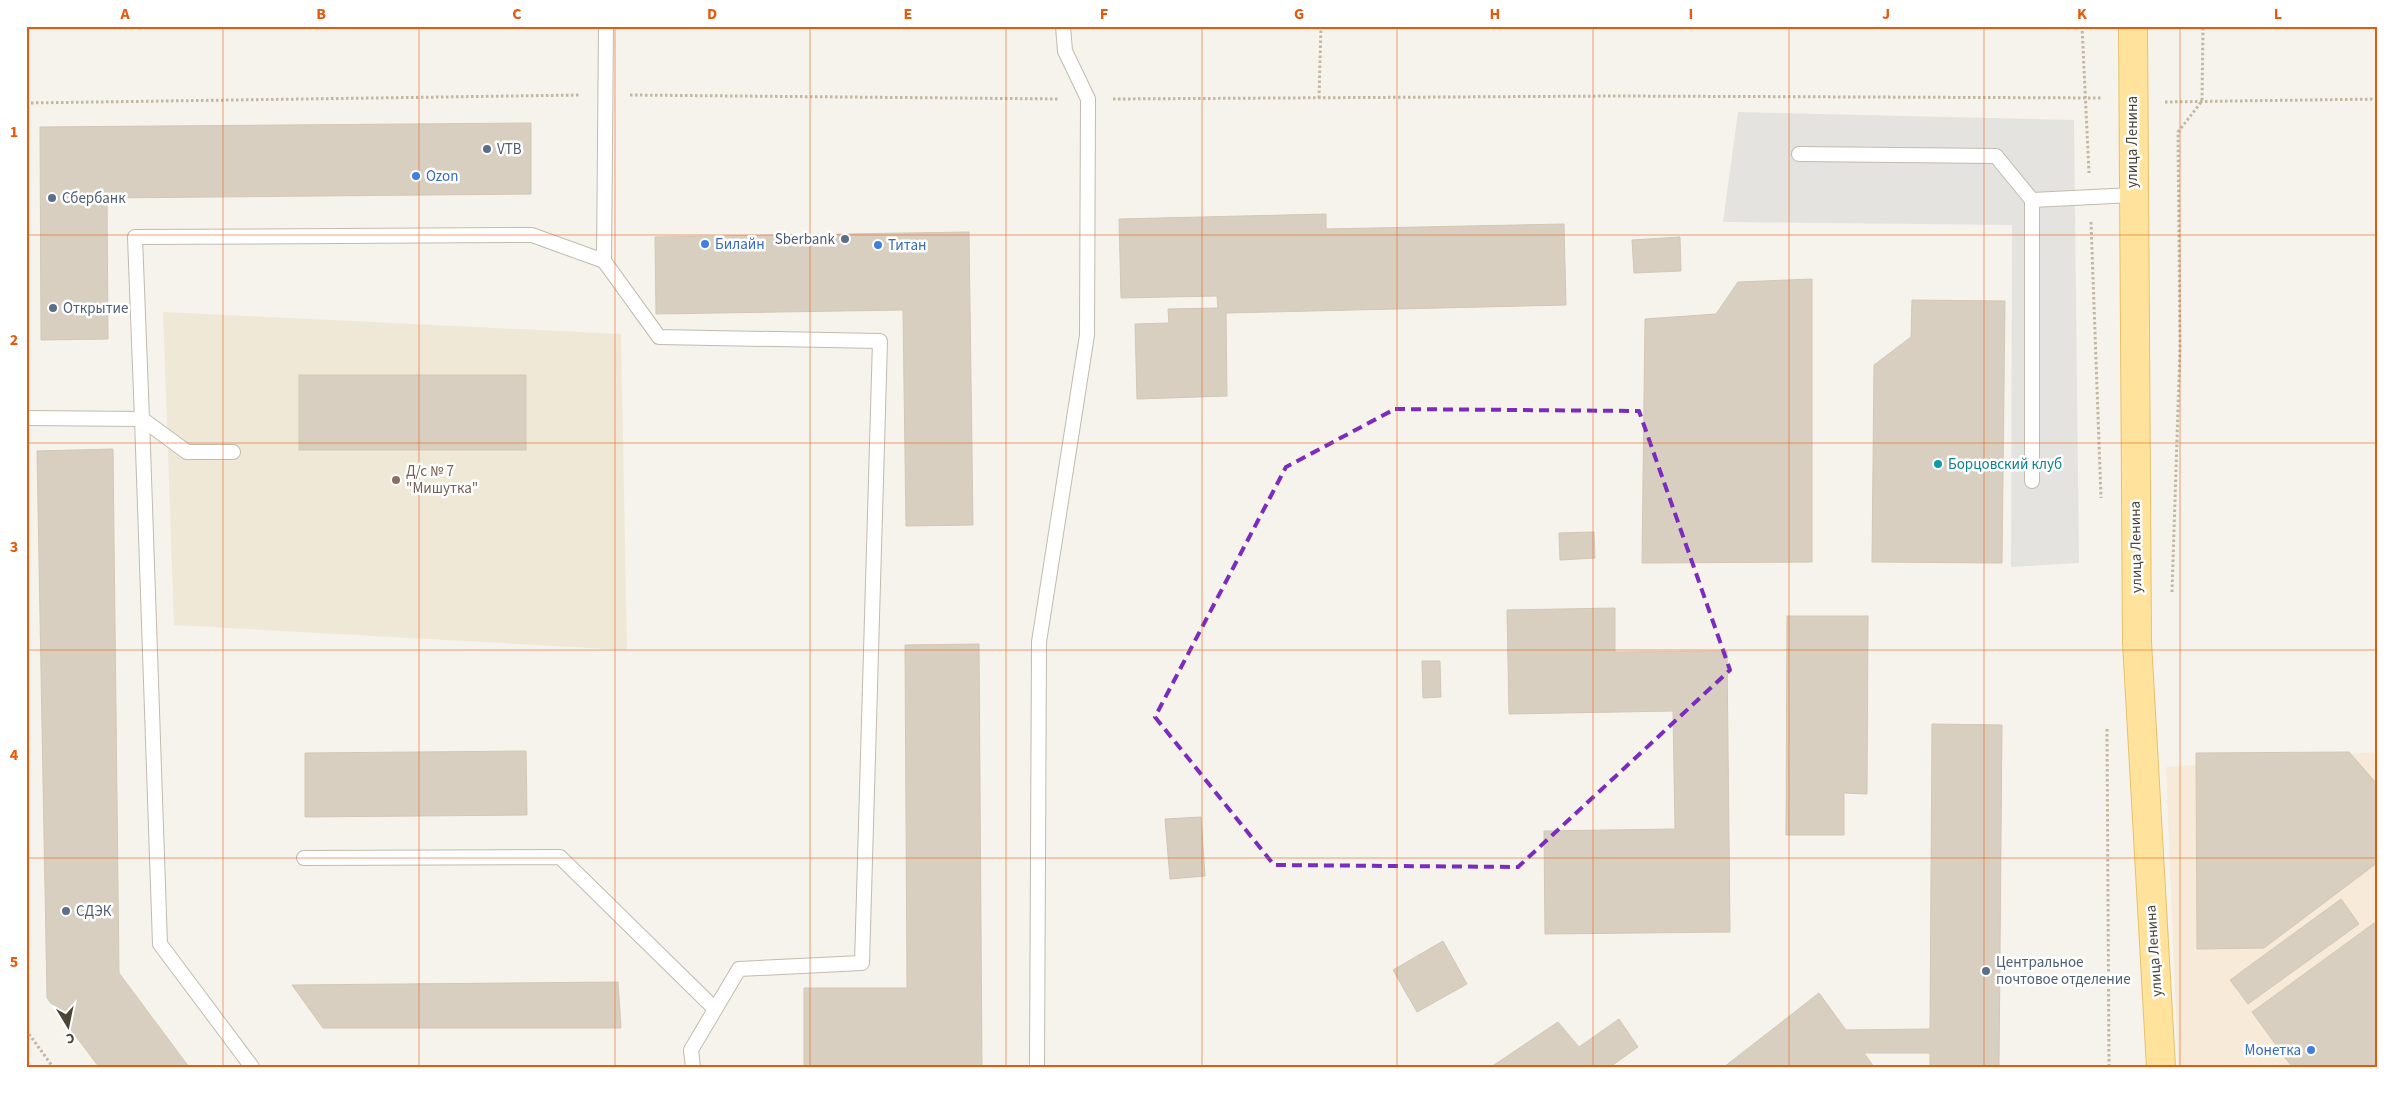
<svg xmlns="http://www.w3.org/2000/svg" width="2403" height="1093" viewBox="0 0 2403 1093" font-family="'Source Sans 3',sans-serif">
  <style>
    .commercial { fill: #f7ead8 }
    .education { fill: #efe8d6 }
    .parking { fill: #e5e3e0 }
    .building { fill: #d8cfc1; stroke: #d3c7b4 }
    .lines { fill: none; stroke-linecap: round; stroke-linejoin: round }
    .lane-casing { stroke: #c2bbae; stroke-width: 16 }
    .primary-casing { stroke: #e6c16a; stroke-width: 30 }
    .path { stroke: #c4b79f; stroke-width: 3; stroke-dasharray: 2.5 2.5; stroke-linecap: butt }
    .lane { stroke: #fff; stroke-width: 14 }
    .primary { stroke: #ffe39c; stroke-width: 28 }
    .marked { fill: none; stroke: #7b2cbf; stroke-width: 4; stroke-dasharray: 10 6; stroke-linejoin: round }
    .grid { fill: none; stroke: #e8590c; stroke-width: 1; stroke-opacity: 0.55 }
    .service-dot { fill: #5c6f8a; stroke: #fff; stroke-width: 2 }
    .shop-dot { fill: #3f7fe0; stroke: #fff; stroke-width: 2 }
    .culture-dot { fill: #0f9aa8; stroke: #fff; stroke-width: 2 }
    .education-dot { fill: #8d6e63; stroke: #fff; stroke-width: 2 }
    .labels { text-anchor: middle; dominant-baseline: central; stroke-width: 5; stroke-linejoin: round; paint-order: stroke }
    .street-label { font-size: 15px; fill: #4b4439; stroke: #fff }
    .service-label { font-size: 15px; fill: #4e5e75; stroke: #fff; text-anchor: start }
    .shop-label { font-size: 15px; fill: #366cbe; stroke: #fff; text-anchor: start }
    .culture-label { font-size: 15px; fill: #0d838f; stroke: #fff; text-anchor: start }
    .education-label { font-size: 15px; fill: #785e54; stroke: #fff; text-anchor: start }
    .neatline { fill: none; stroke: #e8590c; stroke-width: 2 }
    .grid-label { font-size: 16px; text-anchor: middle; font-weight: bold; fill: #e8590c }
  </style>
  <rect width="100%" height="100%" fill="#f6f3ec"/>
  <polygon class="commercial" points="2377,752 2377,1067 2178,1067 2166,767"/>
  <polygon class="education" points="163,312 621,334 627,650 174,625"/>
  <polygon class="parking" points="1738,112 2074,120 2079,563 2011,567 2012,225 1723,222"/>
  <g class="building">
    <polygon points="531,123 531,194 107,198 108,339 41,340 40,127"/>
    <polygon points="1326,214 1326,229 1564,224 1566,305 1226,313 1227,396 1137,399 1135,324 1169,323 1168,309 1218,308 1217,296 1121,298 1119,219"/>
    <polygon points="969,232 973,525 906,526 903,310 656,314 655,237"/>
    <polygon points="1680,237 1681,271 1634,273 1632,240"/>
    <polygon points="1812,279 1812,562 1642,563 1645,319 1716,314 1738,282"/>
    <polygon points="1912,300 2005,301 2002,563 1872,562 1874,365 1911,337"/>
    <rect x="299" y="375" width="227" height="75"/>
    <polygon points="113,449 119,973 189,1067 99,1067 47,998 37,451"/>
    <polygon points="1594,532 1595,558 1560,560 1559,533"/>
    <polygon points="1615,608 1615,652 1727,651 1730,932 1545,934 1544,831 1675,829 1673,711 1509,714 1507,610"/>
    <polygon points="1787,616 1868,616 1867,794 1844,793 1844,835 1786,835"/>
    <polygon points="979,644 982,1067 804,1067 804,988 907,988 905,645"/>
    <polygon points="1422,661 1440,661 1441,697 1423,698"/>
    <polygon points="1932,724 2002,725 1999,1067 1930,1067 1930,1053 1864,1053 1874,1067 1724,1067 1819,993 1846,1030 1930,1029"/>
    <polygon points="526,751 527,815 305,817 305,753"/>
    <polygon points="2349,752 2377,784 2377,863 2264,948 2197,949 2196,753"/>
    <polygon points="1201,817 1205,876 1170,879 1165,819"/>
    <polygon points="2341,899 2359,924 2248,1004 2230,980"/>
    <polygon points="2377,921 2377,1063 2372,1067 2292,1067 2252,1012"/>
    <polygon points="1443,941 1467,984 1417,1012 1393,970"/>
    <polygon points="618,982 621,1028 323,1028 292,985"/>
    <polygon points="1619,1019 1638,1047 1610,1067 1491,1067 1558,1022 1579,1047"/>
  </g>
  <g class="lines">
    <defs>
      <g id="lane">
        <polyline points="1799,154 1996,156 2032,200"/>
        <polyline points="604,261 659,337 880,341 862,963 739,969 691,1050 693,1067"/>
        <polyline points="26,418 142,419 160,944 252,1067"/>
        <polyline points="233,452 187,452 142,419 135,237 532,235 604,261 606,26"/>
        <polyline points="2032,481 2032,200 2133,195"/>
        <polyline points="304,858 560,857 715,1009"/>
        <polyline points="1037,1067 1039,642 1087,335 1088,99 1065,51 1063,26"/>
      </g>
      <polyline id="primary" points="2133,26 2137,642 2161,1067"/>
    </defs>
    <use href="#lane" class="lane-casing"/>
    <use href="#primary" class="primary-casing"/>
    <g class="path">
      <polyline points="2082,26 2089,173"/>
      <polyline points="630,95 1059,99"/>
      <polyline points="1319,98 1321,26"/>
      <polyline points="1113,99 1617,96 2101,98"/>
      <polyline points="2165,102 2377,99"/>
      <polyline points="26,103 581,95"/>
      <polyline points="2091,222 2101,498"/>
      <polyline points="2172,592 2180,347 2178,132 2202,101 2203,26"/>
      <polyline points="2107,729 2109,1067"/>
      <polyline points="26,1030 53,1067"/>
    </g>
    <use href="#lane" class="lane"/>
    <use href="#primary" class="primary"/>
  </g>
  <path class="marked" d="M1395,409L1639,411L1730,670L1518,867L1274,865L1155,717L1286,467Z"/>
  <path class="grid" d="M223,26V1067M419,26V1067M615,26V1067M810,26V1067M1006,26V1067M1202,26V1067M1397,26V1067M1593,26V1067M1789,26V1067M1984,26V1067M2180,26V1067M26,235H2377M26,443H2377M26,650H2377M26,858H2377"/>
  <g class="service-dot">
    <circle cx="487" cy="149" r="5"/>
    <circle cx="52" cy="198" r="5"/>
    <circle cx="845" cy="239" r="5"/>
    <circle cx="53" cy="308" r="5"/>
    <circle cx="66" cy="911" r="5"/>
    <circle cx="1986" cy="971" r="5"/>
  </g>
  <g class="shop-dot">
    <circle cx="416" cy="176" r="5"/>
    <circle cx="705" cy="244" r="5"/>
    <circle cx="878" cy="245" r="5"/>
    <circle cx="2311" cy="1050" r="5"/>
  </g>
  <circle class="culture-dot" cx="1938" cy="464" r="5"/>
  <circle class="education-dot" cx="396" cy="480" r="5"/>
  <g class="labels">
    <g class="street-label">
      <text transform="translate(2132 142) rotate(-90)">улица Ленина</text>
      <text transform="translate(2136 547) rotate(-91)">улица Ленина</text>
      <text transform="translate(2154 951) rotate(-94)">улица Ленина</text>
    </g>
    <g class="service-label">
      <text x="497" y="149">VTB</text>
      <text x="62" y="198">Сбербанк</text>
      <text x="835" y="239" text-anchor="end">Sberbank</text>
      <text x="63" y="308">Открытие</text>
      <text x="76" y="911">СДЭК</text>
      <text x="1996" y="962">Центральное<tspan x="1996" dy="17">почтовое отделение</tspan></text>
    </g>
    <g class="shop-label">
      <text x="426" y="176">Ozon</text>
      <text x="715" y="244">Билайн</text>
      <text x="888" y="245">Титан</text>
      <text x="2301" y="1050" text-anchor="end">Монетка</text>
    </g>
    <g class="culture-label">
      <text x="1948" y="464">Борцовский клуб</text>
    </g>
    <g class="education-label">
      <text x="406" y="471">Д/с № 7<tspan x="406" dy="17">"Мишутка"</tspan></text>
    </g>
  </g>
  <rect width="2403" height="1093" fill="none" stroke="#ffffff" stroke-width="55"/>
  <g transform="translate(68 1026) rotate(170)" stroke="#ffffff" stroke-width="4" paint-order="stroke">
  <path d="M0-4L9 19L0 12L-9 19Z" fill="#4b4439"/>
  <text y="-8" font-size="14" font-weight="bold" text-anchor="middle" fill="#4b4439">С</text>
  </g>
  <rect x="28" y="28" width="2348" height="1038" class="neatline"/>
  <g class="grid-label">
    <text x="125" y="19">A</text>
    <text x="321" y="19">B</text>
    <text x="517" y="19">C</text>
    <text x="712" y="19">D</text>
    <text x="908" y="19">E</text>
    <text x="1104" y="19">F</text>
    <text x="1299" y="19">G</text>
    <text x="1495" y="19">H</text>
    <text x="1691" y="19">I</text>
    <text x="1886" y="19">J</text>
    <text x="2082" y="19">K</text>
    <text x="2278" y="19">L</text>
    <text x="14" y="137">1</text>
    <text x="14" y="345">2</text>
    <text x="14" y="552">3</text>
    <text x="14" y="760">4</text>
    <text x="14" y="967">5</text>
  </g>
</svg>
